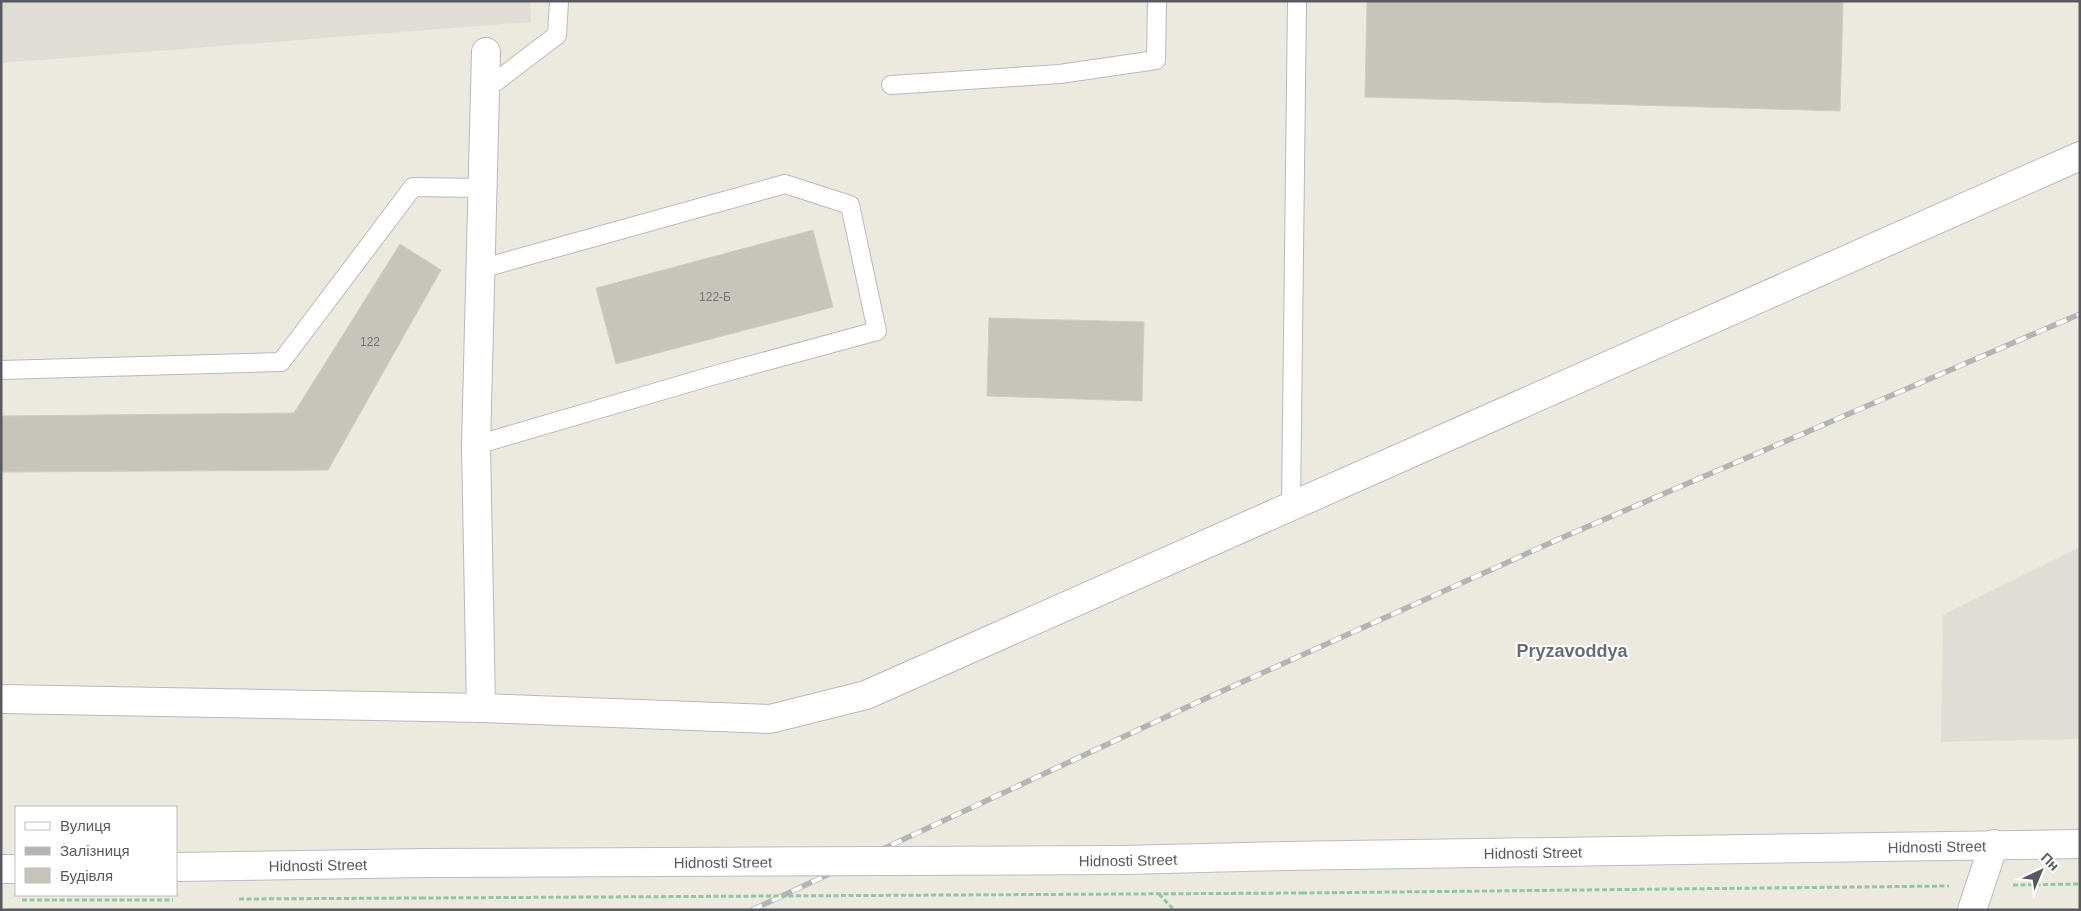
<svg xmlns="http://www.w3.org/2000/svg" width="2081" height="911" viewBox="0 0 2081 911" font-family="Arial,sans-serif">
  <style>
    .industrial { fill: #dfddd6 }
    .building { fill: #c7c4bb; stroke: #d1ccbc }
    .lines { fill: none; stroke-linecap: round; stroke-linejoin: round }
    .service-casing { stroke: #b7b9bf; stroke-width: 20 }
    .minor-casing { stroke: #b7b9bf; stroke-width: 30 }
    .secondary-casing { stroke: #b9bcc4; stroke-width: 30 }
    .path { stroke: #91c8a4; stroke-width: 3; stroke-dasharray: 5 2.5; stroke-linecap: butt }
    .service { stroke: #fff; stroke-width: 18 }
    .minor { stroke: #fff; stroke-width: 28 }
    .secondary { stroke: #fff; stroke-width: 28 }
    .rail-casing { stroke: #b3b4b4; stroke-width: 5.5 }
    .rail { stroke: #fff; stroke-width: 4; stroke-dasharray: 11; stroke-linecap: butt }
    .secondary-bridge-casing { stroke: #b9bcc4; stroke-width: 30; stroke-linecap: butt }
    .path-bridge { stroke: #91c8a4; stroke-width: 3; stroke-dasharray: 5 2.5; stroke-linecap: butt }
    .secondary-bridge { stroke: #fff; stroke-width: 28 }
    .labels { text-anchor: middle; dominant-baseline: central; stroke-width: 4; stroke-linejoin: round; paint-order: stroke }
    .number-label { font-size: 12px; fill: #737578 }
    .street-label { font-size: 15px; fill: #575b61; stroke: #fff }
    .quarter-label { font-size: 18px; font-weight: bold; fill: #686d73; stroke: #fff }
  </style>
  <rect width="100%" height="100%" fill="#eceade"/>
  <g class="industrial">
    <polygon points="1,1 530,1 531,22 1,63"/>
    <polygon points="2080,547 2080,739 1941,742 1943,615"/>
  </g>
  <g class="building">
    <polygon points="1367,1 1843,1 1840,111 1365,97"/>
    <polygon points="813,230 833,307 616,364 596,288"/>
    <polygon points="400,244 441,270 328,470 1,472 1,416 294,413"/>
    <polygon points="989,318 1144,322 1142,401 987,396"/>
  </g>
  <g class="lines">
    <defs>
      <g id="service">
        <polyline points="891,85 1060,74 1156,60 1157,1"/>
        <polyline points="485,90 557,35 559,1"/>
        <polyline points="1,370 281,362 413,187 482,188"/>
        <polyline points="476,445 715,375 877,331 850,205 785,184 480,269"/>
        <polyline points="1291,507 1297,1"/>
      </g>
      <g id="minor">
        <polyline points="1,699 481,708 770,719 866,695 2080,156"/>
        <polyline points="481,708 476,445 486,52"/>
        <polyline points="1972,910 1994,844"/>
      </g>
      <g id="secondary">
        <path id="s1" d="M1285,856L2080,844"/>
        <path id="s2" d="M176,867L427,863"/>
        <polyline points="1,869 16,869"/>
      </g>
    </defs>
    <use href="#service" class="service-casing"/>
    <use href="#minor" class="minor-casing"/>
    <use href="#secondary" class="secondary-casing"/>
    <g class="path">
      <polyline points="2013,885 2080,884"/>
      <polyline points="1302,893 1949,886"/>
      <polyline points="1159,894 1174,910"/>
      <polyline points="239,899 421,898"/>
      <polyline points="22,900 173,900"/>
    </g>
    <use href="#service" class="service"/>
    <use href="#minor" class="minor"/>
    <use href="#secondary" class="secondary"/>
    <defs>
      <polyline id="rail" points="752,910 1198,702 1559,539 2080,314"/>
    </defs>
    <use href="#rail" class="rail-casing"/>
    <use href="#rail" class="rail"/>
    <defs>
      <g id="secondary-bridge">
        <path id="s3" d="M427,863L1125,860L1285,856"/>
      </g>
    </defs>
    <use href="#secondary-bridge" class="secondary-bridge-casing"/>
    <polyline class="path-bridge" points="421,898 1302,893"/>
    <use href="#secondary-bridge" class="secondary-bridge"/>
  </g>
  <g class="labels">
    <g class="number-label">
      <text x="715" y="297">122-Б</text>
      <text x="370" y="342">122</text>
    </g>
    <g class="street-label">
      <text stroke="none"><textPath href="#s1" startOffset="652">Hidnosti Street</textPath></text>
      <text stroke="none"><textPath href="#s1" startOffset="248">Hidnosti Street</textPath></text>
      <text stroke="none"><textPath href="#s3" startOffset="701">Hidnosti Street</textPath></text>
      <text stroke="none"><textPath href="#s3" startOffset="296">Hidnosti Street</textPath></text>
      <text stroke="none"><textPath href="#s2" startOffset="142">Hidnosti Street</textPath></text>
    </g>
    <g class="quarter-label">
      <text x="1572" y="651">Pryzavoddya</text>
    </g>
  </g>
  <rect width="2081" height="911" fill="none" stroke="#575b61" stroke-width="5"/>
  <rect x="15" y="806" width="162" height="90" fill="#ffffff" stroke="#bcbdc0"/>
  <rect x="25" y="822" width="25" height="8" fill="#ffffff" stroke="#bcbdc0"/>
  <text x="60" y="831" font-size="15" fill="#575b61">Вулиця</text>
  <rect x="25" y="847" width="25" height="8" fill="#b3b4b4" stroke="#bcbdc0"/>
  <text x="60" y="856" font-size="15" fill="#575b61">Залізниця</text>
  <rect x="25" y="868" width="25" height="15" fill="#c7c4bb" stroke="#bcbdc0"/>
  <text x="60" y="881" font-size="15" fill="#575b61">Будівля</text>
  <g transform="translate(2041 871) rotate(44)" stroke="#ffffff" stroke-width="4" paint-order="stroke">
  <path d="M0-4L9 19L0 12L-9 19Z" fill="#575b61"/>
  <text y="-8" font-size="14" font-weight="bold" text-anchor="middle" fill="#575b61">Пн</text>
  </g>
</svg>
